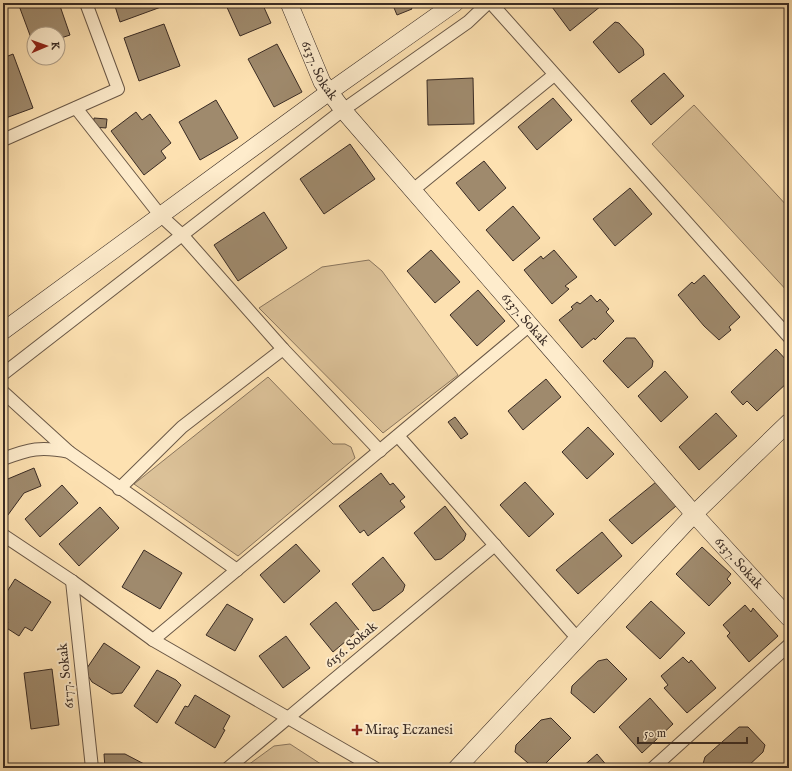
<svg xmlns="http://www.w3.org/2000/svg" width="792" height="771" viewBox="0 0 792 771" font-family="'IM FELL English',serif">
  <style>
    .green { fill: #dcc299; stroke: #8a765e }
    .building { fill: #9f8a6d; stroke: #392b24 }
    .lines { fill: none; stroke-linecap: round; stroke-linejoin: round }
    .street-casing { stroke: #6a5847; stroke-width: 14 }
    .secondary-casing { stroke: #392b24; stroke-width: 18 }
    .street { stroke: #feeccc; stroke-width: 12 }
    .secondary { stroke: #feeccc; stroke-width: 17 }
    .poi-dot { fill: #8f2418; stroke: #feeccc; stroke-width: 1.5 }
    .labels { text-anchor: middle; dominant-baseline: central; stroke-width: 4; stroke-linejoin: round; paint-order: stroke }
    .street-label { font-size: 14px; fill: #392b24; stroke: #feeccc }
    .poi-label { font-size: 14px; fill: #392b24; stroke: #feeccc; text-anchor: start }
  </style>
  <rect width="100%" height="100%" fill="#fde1b1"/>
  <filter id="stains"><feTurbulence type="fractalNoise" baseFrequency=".005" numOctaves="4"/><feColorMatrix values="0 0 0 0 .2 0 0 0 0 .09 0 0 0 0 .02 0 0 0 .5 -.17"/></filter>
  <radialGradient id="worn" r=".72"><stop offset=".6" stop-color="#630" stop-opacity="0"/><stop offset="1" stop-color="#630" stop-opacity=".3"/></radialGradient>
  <g class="green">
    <polygon points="694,105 789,208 789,293 652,144"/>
    <polygon points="369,260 382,271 458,375 383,433 259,308 322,267"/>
    <polygon points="268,377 333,444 345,444 351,447 355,458 238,556 134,484"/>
    <polygon points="290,744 327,768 244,768 274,746"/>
  </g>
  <g class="building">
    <polygon points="18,3 59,3 70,35 58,39 58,34 34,34 34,46"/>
    <polygon points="114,3 159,3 161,7 120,22"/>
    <polygon points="225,3 262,3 271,23 240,36"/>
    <polygon points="392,3 414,3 410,5 412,9 397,15"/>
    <polygon points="549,3 599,3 601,6 570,31"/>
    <polygon points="615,22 619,23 643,49 644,55 619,73 593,42"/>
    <polygon points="164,24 180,66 139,81 124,38"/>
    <polygon points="277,44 302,92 274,107 248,59"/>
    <polygon points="13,54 33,108 3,119 3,58"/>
    <polygon points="664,73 684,96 651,125 631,101"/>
    <polygon points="473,78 474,124 428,125 427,80"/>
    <polygon points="553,98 572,120 537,150 518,127"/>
    <polygon points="216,100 238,138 200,160 179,122"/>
    <polygon points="136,112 142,120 150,114 171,143 161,151 166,158 144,175 111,131"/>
    <polygon points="94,118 107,119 106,128 93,127"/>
    <polygon points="350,144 375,179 324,214 300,179"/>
    <polygon points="484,161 506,188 479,211 456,183"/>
    <polygon points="630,188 652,214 615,246 593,219"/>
    <polygon points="513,206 540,238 513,261 486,230"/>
    <polygon points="264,212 287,248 238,281 214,245"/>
    <polygon points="431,250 460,282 435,303 407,271"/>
    <polygon points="554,250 577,277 565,286 569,289 552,304 524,270 541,256 543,259"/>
    <polygon points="704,275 740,317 729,327 731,330 719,340 704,326 678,295 692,282 694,284"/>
    <polygon points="478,290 505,321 477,346 450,315"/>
    <polygon points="591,295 597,302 600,299 609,309 606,312 614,321 595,340 594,338 582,348 559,320 573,309 571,307 577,302 580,304"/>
    <polygon points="626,338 635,338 653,361 652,367 628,388 603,361"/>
    <polygon points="776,349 789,363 785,366 789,371 789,381 757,411 747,401 743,405 731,392"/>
    <polygon points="665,371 688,397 661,422 638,396"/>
    <polygon points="546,379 561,397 523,430 508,411"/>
    <polygon points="716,413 737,436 699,470 679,447"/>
    <polygon points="455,417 468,434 461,439 448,422"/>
    <polygon points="588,427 614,454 587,479 562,452"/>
    <polygon points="34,468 41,486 24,493 5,519 3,518 3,481"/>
    <polygon points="381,473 390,485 393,483 405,497 400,501 405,507 368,536 364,530 360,533 339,506"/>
    <polygon points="525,482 554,514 529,537 500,505"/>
    <polygon points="656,482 676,506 632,544 609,520"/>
    <polygon points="62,485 78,503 40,537 25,519"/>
    <polygon points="445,506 466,534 464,540 441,559 435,560 414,533"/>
    <polygon points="100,507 119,528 79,566 59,544"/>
    <polygon points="602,532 622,556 578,594 556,570"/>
    <polygon points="296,544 320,571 284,603 260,575"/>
    <polygon points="702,547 731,574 727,579 731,583 709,606 676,574"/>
    <polygon points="144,550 182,573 160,609 122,587"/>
    <polygon points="383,557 405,585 403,591 380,609 373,611 352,584"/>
    <polygon points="15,579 51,602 32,631 25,627 19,636 5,627 8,622 3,619 3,598"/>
    <polygon points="651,601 685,633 660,659 626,627"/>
    <polygon points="336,602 359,630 333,652 310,624"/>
    <polygon points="227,604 253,619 235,651 206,635"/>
    <polygon points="745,605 751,612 753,608 778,636 749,662 727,636 730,633 723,625"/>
    <polygon points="286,636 310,668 283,688 259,656"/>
    <polygon points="104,643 140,667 122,693 112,694 92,682 85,671"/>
    <polygon points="683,657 689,663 691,660 716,688 687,713 664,688 668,685 661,676"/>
    <polygon points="607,659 627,679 594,713 571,693 572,686 598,661"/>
    <polygon points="52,669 59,725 31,729 24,673"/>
    <polygon points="157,670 176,680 181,685 157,723 134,706"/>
    <polygon points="195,695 230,716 223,729 225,730 215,748 175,723 185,706 188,707"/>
    <polygon points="650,698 673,724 642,753 619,727"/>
    <polygon points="551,718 571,738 541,768 534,768 515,752 516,745 541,720"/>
    <polygon points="739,727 748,727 765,745 763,752 746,768 706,768 703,764 705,757"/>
    <polygon points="104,754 125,754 146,765 147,768 105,768"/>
    <polygon points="597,754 609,768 581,768"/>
  </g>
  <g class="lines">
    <defs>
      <g id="street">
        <polyline points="491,3 789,337"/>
        <polyline points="76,108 160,215 183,236 283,349 380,451"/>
        <polyline points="3,140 118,89 86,3"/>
        <polyline points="413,190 554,75"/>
        <polyline points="3,374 343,110 468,22 488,3"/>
        <polyline points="3,392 69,452"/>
        <polyline points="398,436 578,639"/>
        <path d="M3,459C29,449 41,446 69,452L237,570"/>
        <polyline points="119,489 182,427 283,349"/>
        <polyline points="3,535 72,581 153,640 375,768"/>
        <polyline points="72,581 92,768"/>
        <polyline points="153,640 530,325"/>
        <polyline points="228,768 495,545"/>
        <polyline points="653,768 789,645"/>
      </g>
      <g id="secondary">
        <path id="s1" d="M289,3L322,82L343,110L694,514L789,618"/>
        <polyline points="3,331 329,92 455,3"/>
        <polyline points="457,768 694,514 789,422"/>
      </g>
    </defs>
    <use href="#street" class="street-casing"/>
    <use href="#secondary" class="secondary-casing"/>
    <use href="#street" class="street"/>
    <use href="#secondary" class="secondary"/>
  </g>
  <path class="poi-dot" d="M355 724h4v4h4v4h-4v4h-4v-4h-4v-4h4z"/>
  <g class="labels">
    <g class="street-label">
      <text stroke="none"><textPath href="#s1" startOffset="74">6137. Sokak</textPath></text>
      <text stroke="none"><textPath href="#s1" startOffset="398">6137. Sokak</textPath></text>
      <text stroke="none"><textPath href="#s1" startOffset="722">6137. Sokak</textPath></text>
      <text transform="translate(351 645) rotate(-40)">6156. Sokak</text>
      <text transform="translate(66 676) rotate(-96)">6177. Sokak</text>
    </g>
    <g class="poi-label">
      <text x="365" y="730">Miraç Eczanesi</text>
    </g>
  </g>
  <rect width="792" height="771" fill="none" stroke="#fde1b1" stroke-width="16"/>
  <rect x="4" y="4" width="784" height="763" fill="none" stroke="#392b24" stroke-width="2"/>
  <rect x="8" y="8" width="776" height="755" fill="none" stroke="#392b24"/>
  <g transform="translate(46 46) rotate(88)"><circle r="19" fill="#feeccc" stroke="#af9f89"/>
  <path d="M0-3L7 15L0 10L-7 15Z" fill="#8f2418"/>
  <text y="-6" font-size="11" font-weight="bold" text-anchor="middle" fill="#392b24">K</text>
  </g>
  <path d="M638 737v6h109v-6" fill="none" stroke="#392b24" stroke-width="2"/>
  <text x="644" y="737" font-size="12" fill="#392b24" stroke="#feeccc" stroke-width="3" paint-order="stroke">50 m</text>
  <rect width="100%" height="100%" filter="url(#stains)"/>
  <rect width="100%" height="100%" fill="url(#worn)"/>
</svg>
